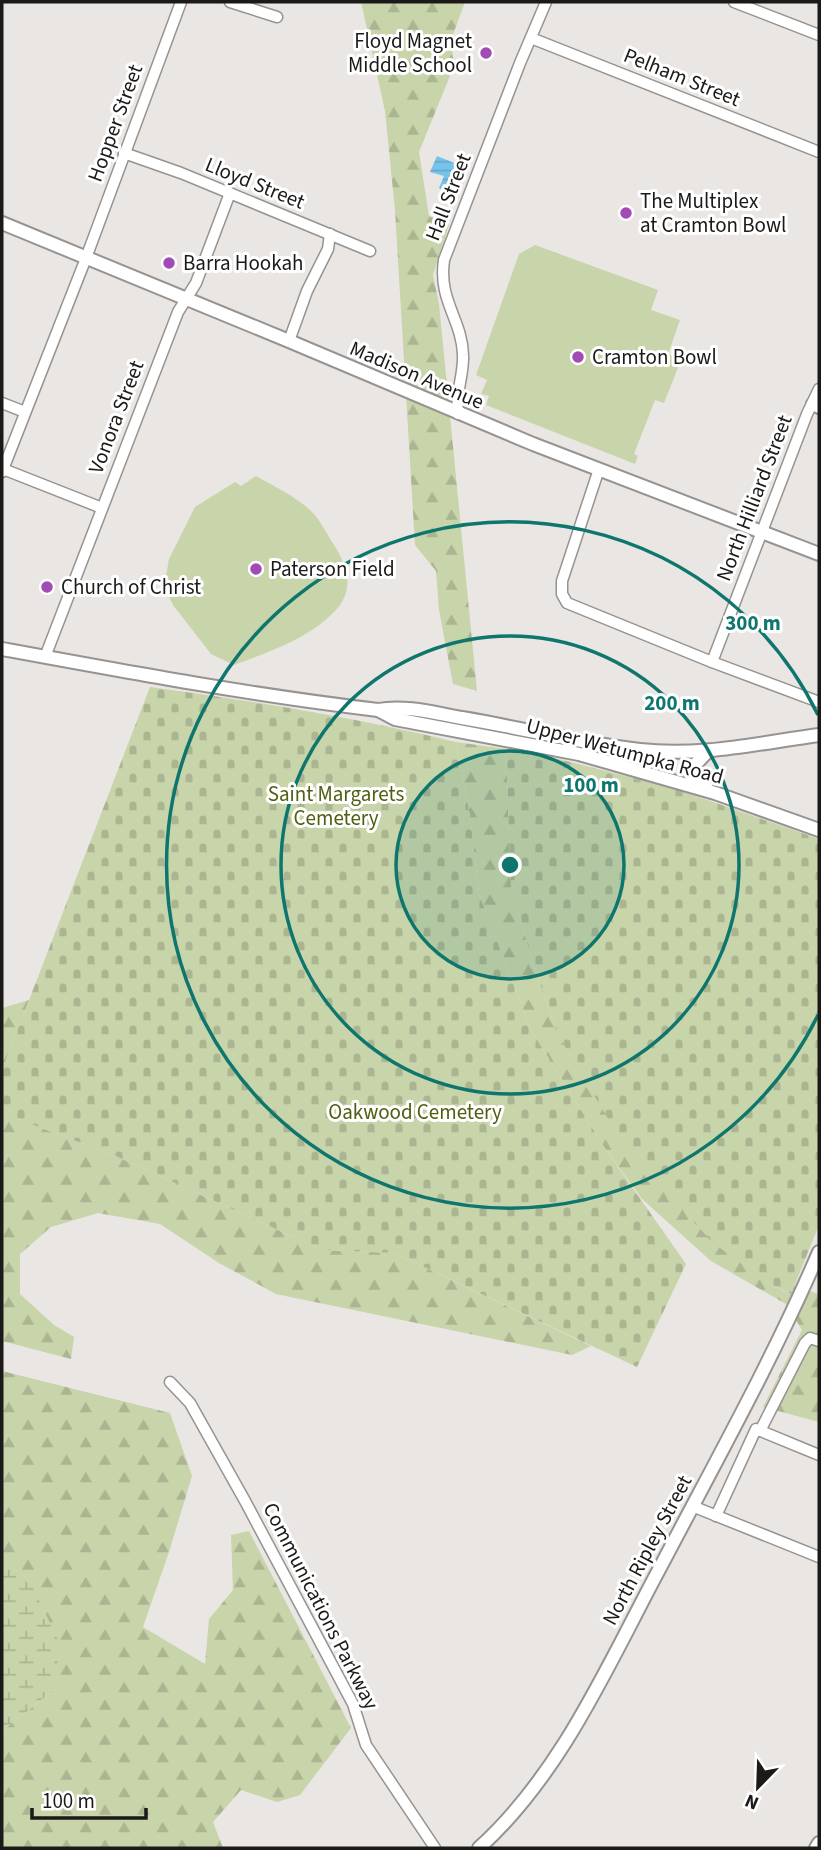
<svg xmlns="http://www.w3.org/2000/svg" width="821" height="1850" viewBox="0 0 821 1850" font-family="'Source Sans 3',sans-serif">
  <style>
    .forest { fill: url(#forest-firs) }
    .wetland { fill: url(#wetland-marsh) }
    .cemetery { fill: url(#cemetery-stones) }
    .pitch { fill: #c8d4aa }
    .water { fill: url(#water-rules) }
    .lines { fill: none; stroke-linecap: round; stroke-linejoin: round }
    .minor-casing { stroke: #969390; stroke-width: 13 }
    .tertiary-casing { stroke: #969390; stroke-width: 16 }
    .secondary-casing { stroke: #969390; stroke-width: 16 }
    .minor { stroke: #fff; stroke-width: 10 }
    .tertiary { stroke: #fff; stroke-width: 12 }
    .secondary { stroke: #fff; stroke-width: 12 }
    .ring { fill: none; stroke: #0f766e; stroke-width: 3.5 }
    .poi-dot { fill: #a24ab6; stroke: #fff; stroke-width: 2.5 }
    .labels { text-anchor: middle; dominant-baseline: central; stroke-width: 6; stroke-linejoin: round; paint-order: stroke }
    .poi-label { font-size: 21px; fill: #1b1a19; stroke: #fff; text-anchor: start }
    .street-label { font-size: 21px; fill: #1b1a19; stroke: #fff }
    .park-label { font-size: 21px; fill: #505f11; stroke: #fff }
    .centre { fill: #0f766e; stroke: #fff; stroke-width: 3.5 }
    .ring-label { font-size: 21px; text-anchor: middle; font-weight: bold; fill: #0f766e; stroke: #fff; stroke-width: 6; stroke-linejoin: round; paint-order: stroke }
  </style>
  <defs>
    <pattern id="forest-firs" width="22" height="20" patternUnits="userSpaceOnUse" patternTransform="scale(1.75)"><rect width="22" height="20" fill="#c8d4aa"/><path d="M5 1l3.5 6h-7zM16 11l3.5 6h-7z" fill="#abb592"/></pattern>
    <pattern id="wetland-marsh" width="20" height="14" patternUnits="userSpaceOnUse" patternTransform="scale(1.75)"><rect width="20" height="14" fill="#c8d4aa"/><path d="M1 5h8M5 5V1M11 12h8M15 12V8" fill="none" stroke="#abb592"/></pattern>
    <pattern id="cemetery-stones" width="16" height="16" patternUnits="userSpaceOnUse" patternTransform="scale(1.75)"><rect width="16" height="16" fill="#c8d4aa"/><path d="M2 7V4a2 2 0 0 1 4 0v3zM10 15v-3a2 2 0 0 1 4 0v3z" fill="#abb592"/></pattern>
    <pattern id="water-rules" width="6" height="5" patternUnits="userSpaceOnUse" patternTransform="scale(1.75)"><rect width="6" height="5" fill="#76c4eb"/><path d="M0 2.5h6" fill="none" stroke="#66a8c9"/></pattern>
  </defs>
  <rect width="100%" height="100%" fill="#eae6e3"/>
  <g class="forest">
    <polygon points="361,2 465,2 451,40 454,66 419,152 429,216 449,225 433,275 439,304 477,691 453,684 439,610 436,571 415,545 395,210 385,111"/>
    <polygon points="456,742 506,749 511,887 530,953 557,1033 766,1282 790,1294 794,1286 819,1294 819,1422 763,1407 802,1330 786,1304 711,1261 642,1199 604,1147 531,1030 479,894 470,816"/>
    <polygon points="29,1000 2,1070 2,1008"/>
    <polygon points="2,1113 118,1157 322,1250 394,1253 591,1346 572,1355 276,1294 219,1263 160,1224 98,1213 51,1227 20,1254 20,1294 54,1325 74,1337 71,1359 2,1341"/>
    <polygon points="2,1371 170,1413 192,1476 169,1552 143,1627 205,1664 209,1619 233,1590 231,1535 249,1531 351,1728 300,1795 277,1802 241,1790 213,1822 223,1848 2,1848 2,1731 54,1690 30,1581 2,1557"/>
  </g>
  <polygon class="wetland" points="2,1557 30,1581 60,1644 54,1690 2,1731"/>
  <g class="cemetery">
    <path d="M150,687C253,701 354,717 456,742L470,816L479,894L531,1030L604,1147L686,1264L637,1367L394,1253L322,1250L118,1157L2,1113V1070Z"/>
    <polygon points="506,749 523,750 673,788 819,839 819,1225 791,1294 766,1282 712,1242 660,1185 613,1127 557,1033 530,953 511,887"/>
  </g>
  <g class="pitch">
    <polygon points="535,245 658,290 651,310 680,320 668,354 681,360 664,403 655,400 634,454 638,456 635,464 486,405 489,396 481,394 487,380 476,375 519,254"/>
    <path d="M256,476C275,487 299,498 314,514C320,521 324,529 329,537C345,561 359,588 333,613C306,640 268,652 234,665L211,654L173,605L164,587L169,559L195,507L235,482L241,486Z"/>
  </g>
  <polygon class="water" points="437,156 462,166 451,193 439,188 444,176 430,172"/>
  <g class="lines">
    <defs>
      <g id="minor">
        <polyline points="230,2 277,17"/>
        <polyline points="734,2 819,35"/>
        <polyline points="531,38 819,152"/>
        <polyline points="124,153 181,173 370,251"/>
        <polyline points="289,341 307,291 328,249 330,234"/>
        <polyline points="2,403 25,412"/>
        <path d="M458,414C455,393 464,375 463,355C462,319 438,301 444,260L520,63L546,2"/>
        <polyline points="3,469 102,508"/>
        <polyline points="599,469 562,581 562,594 567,603 712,662 819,702"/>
        <polyline points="2,472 86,258 181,2"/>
        <polyline points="45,657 178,312 196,283 230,193"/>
        <polyline points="712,662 807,414 819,389"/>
        <polyline points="170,1382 190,1403 245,1501 353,1704 366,1745 435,1848"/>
        <polyline points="760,1431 805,1343 810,1338 819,1341"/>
        <polyline points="692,1506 819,1557"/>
        <polyline points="716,1516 756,1429 819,1455"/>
      </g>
      <g id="tertiary">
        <polyline points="813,404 819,407"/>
        <polyline points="816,1848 819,1843"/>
      </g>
      <g id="secondary">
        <polyline points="2,223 289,341 533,444 819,554"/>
        <path d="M2,649C127,672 251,695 378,710C405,705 434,713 462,718C521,728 580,743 640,750C700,757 759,743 819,735"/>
        <polyline points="378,710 395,719 579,754 715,793 819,830"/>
        <polyline points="707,788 691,775 690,770 708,751"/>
        <path d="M479,1848C563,1772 609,1662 662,1564C716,1461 773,1359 819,1252"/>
      </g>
    </defs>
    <use href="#minor" class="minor-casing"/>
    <use href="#tertiary" class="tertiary-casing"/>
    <use href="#secondary" class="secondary-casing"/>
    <use href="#minor" class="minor"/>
    <use href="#tertiary" class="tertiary"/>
    <use href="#secondary" class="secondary"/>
  </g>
  <circle cx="510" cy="865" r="114" fill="#0f766e" fill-opacity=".12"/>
  <g class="ring">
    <circle cx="510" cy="865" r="114"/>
    <circle cx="510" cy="865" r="229"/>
    <path d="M818 1015A343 343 0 1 1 818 715"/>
  </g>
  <g class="poi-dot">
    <circle cx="486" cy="53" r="7"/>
    <circle cx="626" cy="213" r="7"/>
    <circle cx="169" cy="263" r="7"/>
    <circle cx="578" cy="357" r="7"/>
    <circle cx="256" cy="569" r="7"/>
    <circle cx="47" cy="587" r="7"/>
  </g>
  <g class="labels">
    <g class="poi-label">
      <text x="472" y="41" text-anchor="end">Floyd Magnet<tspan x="472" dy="24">Middle School</tspan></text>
      <text x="640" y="201">The Multiplex<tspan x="640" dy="24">at Cramton Bowl</tspan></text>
      <text x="183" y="263">Barra Hookah</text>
      <text x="592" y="357">Cramton Bowl</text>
      <text x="270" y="569">Paterson Field</text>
      <text x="61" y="587">Church of Christ</text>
    </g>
    <g class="street-label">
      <text transform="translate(682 77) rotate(22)">Pelham Street</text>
      <text transform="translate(115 123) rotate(-70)">Hopper Street</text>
      <text transform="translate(255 183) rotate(22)">Lloyd Street</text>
      <text transform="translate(448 197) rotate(-69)">Hall Street</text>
      <text transform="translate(417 375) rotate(23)">Madison Avenue</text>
      <text transform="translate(116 417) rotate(-69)">Vonora Street</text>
      <text transform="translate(754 498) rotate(-69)">North Hilliard Street</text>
      <text transform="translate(625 751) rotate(15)">Upper Wetumpka Road</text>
      <text transform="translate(647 1550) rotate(-62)">North Ripley Street</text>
      <text transform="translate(321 1606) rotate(63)">Communications Parkway</text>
    </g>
    <g class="park-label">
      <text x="336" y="794">Saint Margarets<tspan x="336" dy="24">Cemetery</tspan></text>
      <text x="415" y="1112">Oakwood Cemetery</text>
    </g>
  </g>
  <circle cx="510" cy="865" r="10" class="centre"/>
  <g class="ring-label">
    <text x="753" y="630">300 m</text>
    <text x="672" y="710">200 m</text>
    <text x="591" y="792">100 m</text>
  </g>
  <rect width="821" height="1850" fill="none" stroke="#1b1a19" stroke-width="7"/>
  <g transform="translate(758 1787) rotate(203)" stroke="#ffffff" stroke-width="5" paint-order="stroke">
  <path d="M0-5L12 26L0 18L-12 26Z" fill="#1b1a19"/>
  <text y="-10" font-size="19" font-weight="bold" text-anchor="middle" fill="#1b1a19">N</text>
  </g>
  <path d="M32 1808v10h114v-10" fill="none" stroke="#1b1a19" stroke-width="3.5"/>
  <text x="42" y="1808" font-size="21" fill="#1b1a19" stroke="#ffffff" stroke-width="5" paint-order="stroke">100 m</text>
</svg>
